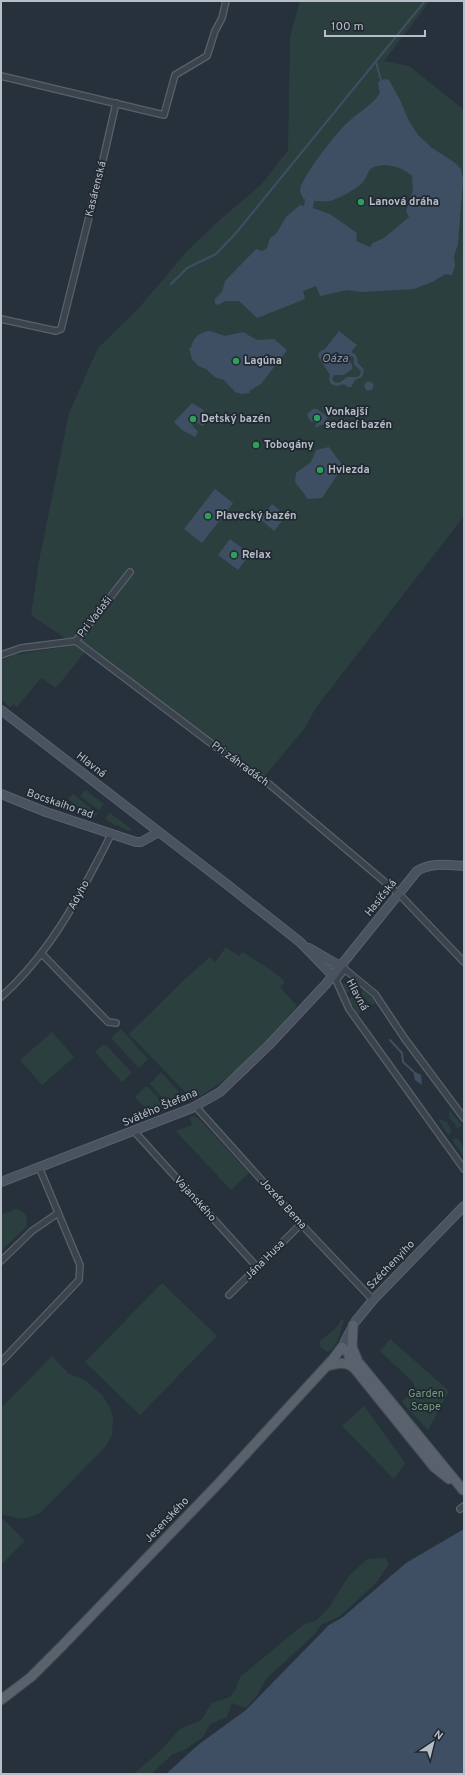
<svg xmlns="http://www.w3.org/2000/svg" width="465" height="1775" viewBox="0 0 465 1775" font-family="Overpass,sans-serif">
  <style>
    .green { fill: #2c3f3f }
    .water { fill: #3f4f63; fill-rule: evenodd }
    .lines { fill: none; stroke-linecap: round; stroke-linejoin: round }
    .stream { stroke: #3f4f63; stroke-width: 2 }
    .street-casing { stroke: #59616a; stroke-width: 8 }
    .secondary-casing { stroke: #59616a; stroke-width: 10 }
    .primary-casing { stroke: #444c55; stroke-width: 11 }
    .street { stroke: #3b434c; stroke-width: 5.5 }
    .secondary { stroke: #49525f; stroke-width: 8 }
    .primary { stroke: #59626c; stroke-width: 9 }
    .leisure-dot { fill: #2e9e5b; stroke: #202831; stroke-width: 1.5 }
    .labels { text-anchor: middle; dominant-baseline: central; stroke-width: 3.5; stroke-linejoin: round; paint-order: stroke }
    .street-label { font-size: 11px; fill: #b7bec7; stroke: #202831 }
    .poi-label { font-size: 11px; font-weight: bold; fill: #b7bec7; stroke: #202831; text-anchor: start }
    .park-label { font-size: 11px; fill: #789b7f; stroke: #202831 }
    .water-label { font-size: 12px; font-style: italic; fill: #8295ab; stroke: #202831 }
  </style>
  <rect width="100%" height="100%" fill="#27313c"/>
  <g class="green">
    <polygon points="300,1 430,1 384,61 409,66 464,110 464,516 315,709 305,728 264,777 256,780 85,652 56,688 41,678 17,707 14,704 10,708 1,698 1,661 14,655 75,645 31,615 39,561 69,413 98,348 138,309 187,251 223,217 261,185 288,150 290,37"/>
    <polygon points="85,790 104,804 99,810 80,796"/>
    <polygon points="73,794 97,813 95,816 88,811 86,813 68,799"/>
    <polygon points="110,813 131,829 129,831 117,825 116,826 105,819"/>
    <path d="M226,947L239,956L242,952L274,972L285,982L280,987L297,1006C267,1041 234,1078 193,1100L129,1034L183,981L210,957L215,962Z"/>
    <polygon points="350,978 359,985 353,990 346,993 343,984"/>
    <polygon points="363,988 376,1002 373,1005 370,1004 361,994"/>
    <polygon points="352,997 356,999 362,1011 358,1015 348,998"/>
    <polygon points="121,1029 148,1059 139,1068 111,1038"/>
    <polygon points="52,1032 74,1057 42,1085 20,1060"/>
    <polygon points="103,1045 107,1046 132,1073 122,1082 95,1052"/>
    <polygon points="161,1072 179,1092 167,1103 150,1084"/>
    <polygon points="145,1087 148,1087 165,1105 153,1116 135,1097"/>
    <polygon points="449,1110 462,1125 457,1129 455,1124 449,1118"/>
    <polygon points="194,1116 200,1120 249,1173 231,1190 176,1131 192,1125 190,1117"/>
    <polygon points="438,1119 447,1122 452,1132 448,1135"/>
    <path d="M456,1138C463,1142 464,1150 464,1157L452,1140Z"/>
    <path d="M16,1209C26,1211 28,1217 26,1227L1,1251V1215Z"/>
    <polygon points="162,1283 217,1336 140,1415 85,1362"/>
    <path d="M342,1319L344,1321C339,1332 339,1345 328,1352L321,1348L319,1342L336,1328Z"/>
    <polygon points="390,1339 449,1391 428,1430 402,1402 415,1388 413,1382 380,1351"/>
    <polygon points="52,1356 69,1374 85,1380 103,1396 111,1410 113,1418 112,1435 106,1446 40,1513 30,1517 20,1519 1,1514 1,1408"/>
    <polygon points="364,1406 405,1463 394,1479 342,1426"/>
    <polygon points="1,1517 25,1541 1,1565"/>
    <polygon points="386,1558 389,1564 376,1583 340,1616 321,1625 315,1634 266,1679 257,1696 246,1708 232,1703 227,1717 210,1724 203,1737 183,1751 173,1754 151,1774 134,1774 160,1751 180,1729 201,1720 212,1703 230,1697 236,1688 240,1677 303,1625 317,1620 330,1606 348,1577 367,1559"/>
  </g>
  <g class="water">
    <path d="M384,79L389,80L400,100L409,121L418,135L432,148L454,162L461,169L463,180L458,244L454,256L455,266L452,275L446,274L432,282L414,289L362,292L347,290L320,296L316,286L303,291L305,299L257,318L239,301H226L217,305L215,303V299L222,292L225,281L256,249L262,251C270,248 267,245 270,238L276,234L286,217L300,205L304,206L305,199H303C302,196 300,192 300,190C301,178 336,133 346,124C357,113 372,106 380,93L378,82ZM384,165C396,166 403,168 412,176L413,191L406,211L409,217L384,238L373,243L370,247L356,241L357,233L330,214L313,208L314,201C318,201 324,202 329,201C337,200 356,189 362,183C372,173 363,167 384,165Z"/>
    <path d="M210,331L225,336L243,332L257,340L274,339L287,350L261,384L249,391L250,393L242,394L235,392L224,380L215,377L206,369L198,366L192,359L189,348H191C193,337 200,332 210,331Z"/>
    <path d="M339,331L357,345L351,352L356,355L358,363L364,370L362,377L355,380L351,387H348L344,384L337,386L331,384L329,379L330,375L318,356L319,352L325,349ZM350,356L354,357V364L361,371L360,375L357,377H347L339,383L334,382L332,379L334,375H344L352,369V365L348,358Z"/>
    <circle cx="369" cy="386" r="4.5"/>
    <polygon points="192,403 202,409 209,417 203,426 195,422 192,425 198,432 195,437 182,430 174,422"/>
    <polygon points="313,409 317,409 328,417 326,420 327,424 320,425 317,428 315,426 317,423 310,421 307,414"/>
    <polygon points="329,447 343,466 322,498 308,499 295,482 296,473 311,462 316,450"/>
    <polygon points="215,489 233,503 202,543 184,529"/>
    <polygon points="272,504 286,516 274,531 260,519"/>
    <polygon points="230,539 250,554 238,570 218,555"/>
    <polygon points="413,1071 421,1075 422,1085 415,1080"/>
    <polygon points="464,1529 464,1774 166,1774 198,1745 246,1710 329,1625 343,1617 406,1563"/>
  </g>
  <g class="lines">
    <g class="stream">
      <polyline points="376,62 381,80"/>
      <polyline points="171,284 187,268 216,254 236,233 425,1"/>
      <polyline points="390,1040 402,1053 403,1062 413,1071"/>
    </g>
    <defs>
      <g id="street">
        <polyline points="1,76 164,115 175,75 207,56 215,31 222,18 226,1"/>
        <polyline points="1,319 56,331 61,329 101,169 116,103"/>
        <polyline points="76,641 237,763 269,784 399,894 464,962"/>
        <polyline points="1,655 21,648 76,641 130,572"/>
        <polyline points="42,954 108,1022 116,1023"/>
        <polyline points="342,967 375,994 405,1039 464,1118"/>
        <polyline points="345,969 336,980 349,1009 464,1169"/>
        <path d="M1,997C39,963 65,922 89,877C96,863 105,848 111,834"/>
        <polyline points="196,1107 301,1224 373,1300"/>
        <polyline points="134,1131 257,1267"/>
        <polyline points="1,1261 32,1231 58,1213"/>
        <polyline points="229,1295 301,1224"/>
        <polyline points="1,1362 79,1280 80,1265 39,1167"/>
        <polyline points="460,1509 464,1506"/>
      </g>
      <g id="secondary">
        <polyline points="1,710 229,886 300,942 333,976"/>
        <polyline points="1,794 46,812 136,842 141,842 159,832"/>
        <polyline points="309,948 340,966"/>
        <path d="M1,1182L192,1108L220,1092L269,1045L326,984L417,871C431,862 448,865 464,866"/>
        <polyline points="342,1347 355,1322 373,1300 464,1206"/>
      </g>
      <g id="primary">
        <polyline points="353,1325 352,1347 357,1359"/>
        <polyline points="349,1357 354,1368 367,1384 434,1467 449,1479"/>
        <path d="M327,1366C337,1363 346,1361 354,1368"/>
        <polyline points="1,1700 31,1677 62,1646 219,1483 333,1359 342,1347 360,1364 463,1490"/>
      </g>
    </defs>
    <use href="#street" class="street-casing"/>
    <use href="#secondary" class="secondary-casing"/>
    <use href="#primary" class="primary-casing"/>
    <use href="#street" class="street"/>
    <use href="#secondary" class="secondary"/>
    <use href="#primary" class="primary"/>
  </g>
  <g class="leisure-dot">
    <circle cx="361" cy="202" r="4"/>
    <circle cx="236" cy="361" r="4"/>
    <circle cx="317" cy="418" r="4"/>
    <circle cx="193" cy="419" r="4"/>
    <circle cx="256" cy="445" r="4"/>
    <circle cx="320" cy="470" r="4"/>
    <circle cx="208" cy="516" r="4"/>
    <circle cx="234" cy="555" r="4"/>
  </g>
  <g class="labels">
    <g class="street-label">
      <text transform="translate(96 189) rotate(-76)">Kasárenská</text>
      <text transform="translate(95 617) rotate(-52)">Pri Vadaši</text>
      <text transform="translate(240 764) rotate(36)">Pri záhradách</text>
      <text transform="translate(91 765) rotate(38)">Hlavná</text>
      <text transform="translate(60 804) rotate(19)">Bocskaiho rad</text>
      <text transform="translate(79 895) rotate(-61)">Adyho</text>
      <text transform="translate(381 898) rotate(-51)">Hasičská</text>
      <text transform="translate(357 995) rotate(62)">Hlavná</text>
      <text transform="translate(160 1108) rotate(-23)">Svätého Štefana</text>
      <text transform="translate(195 1199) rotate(48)">Vajanského</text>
      <text transform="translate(283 1204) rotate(48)">Jozefa Bema</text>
      <text transform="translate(265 1260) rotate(-45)">Jána Husa</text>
      <text transform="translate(391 1265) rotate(-46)">Széchenyiho</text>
      <text transform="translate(167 1520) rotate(-46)">Jesenského</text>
    </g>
    <g class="poi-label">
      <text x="369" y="202">Lanová dráha</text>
      <text x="244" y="361">Lagúna</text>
      <text x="325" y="412">Vonkajší<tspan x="325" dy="13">sedací bazén</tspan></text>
      <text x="201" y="419">Detský bazén</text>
      <text x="264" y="445">Tobogány</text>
      <text x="328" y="470">Hviezda</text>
      <text x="216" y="516">Plavecký bazén</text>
      <text x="242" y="555">Relax</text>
    </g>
    <g class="park-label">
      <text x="426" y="1394">Garden<tspan x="426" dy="13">Scape</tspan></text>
    </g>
    <g class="water-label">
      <text x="335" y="359">Oáza</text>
    </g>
  </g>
  <rect width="465" height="1775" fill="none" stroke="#b7bec7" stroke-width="4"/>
  <g transform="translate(433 1743) rotate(35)" stroke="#202831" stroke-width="3" paint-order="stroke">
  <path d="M0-3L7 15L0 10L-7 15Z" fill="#b7bec7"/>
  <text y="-6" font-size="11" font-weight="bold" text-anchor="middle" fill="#b7bec7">N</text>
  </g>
  <path d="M325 30v6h100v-6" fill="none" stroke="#b7bec7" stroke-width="2"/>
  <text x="331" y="30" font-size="12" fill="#b7bec7" stroke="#202831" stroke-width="3" paint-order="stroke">100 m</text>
</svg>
